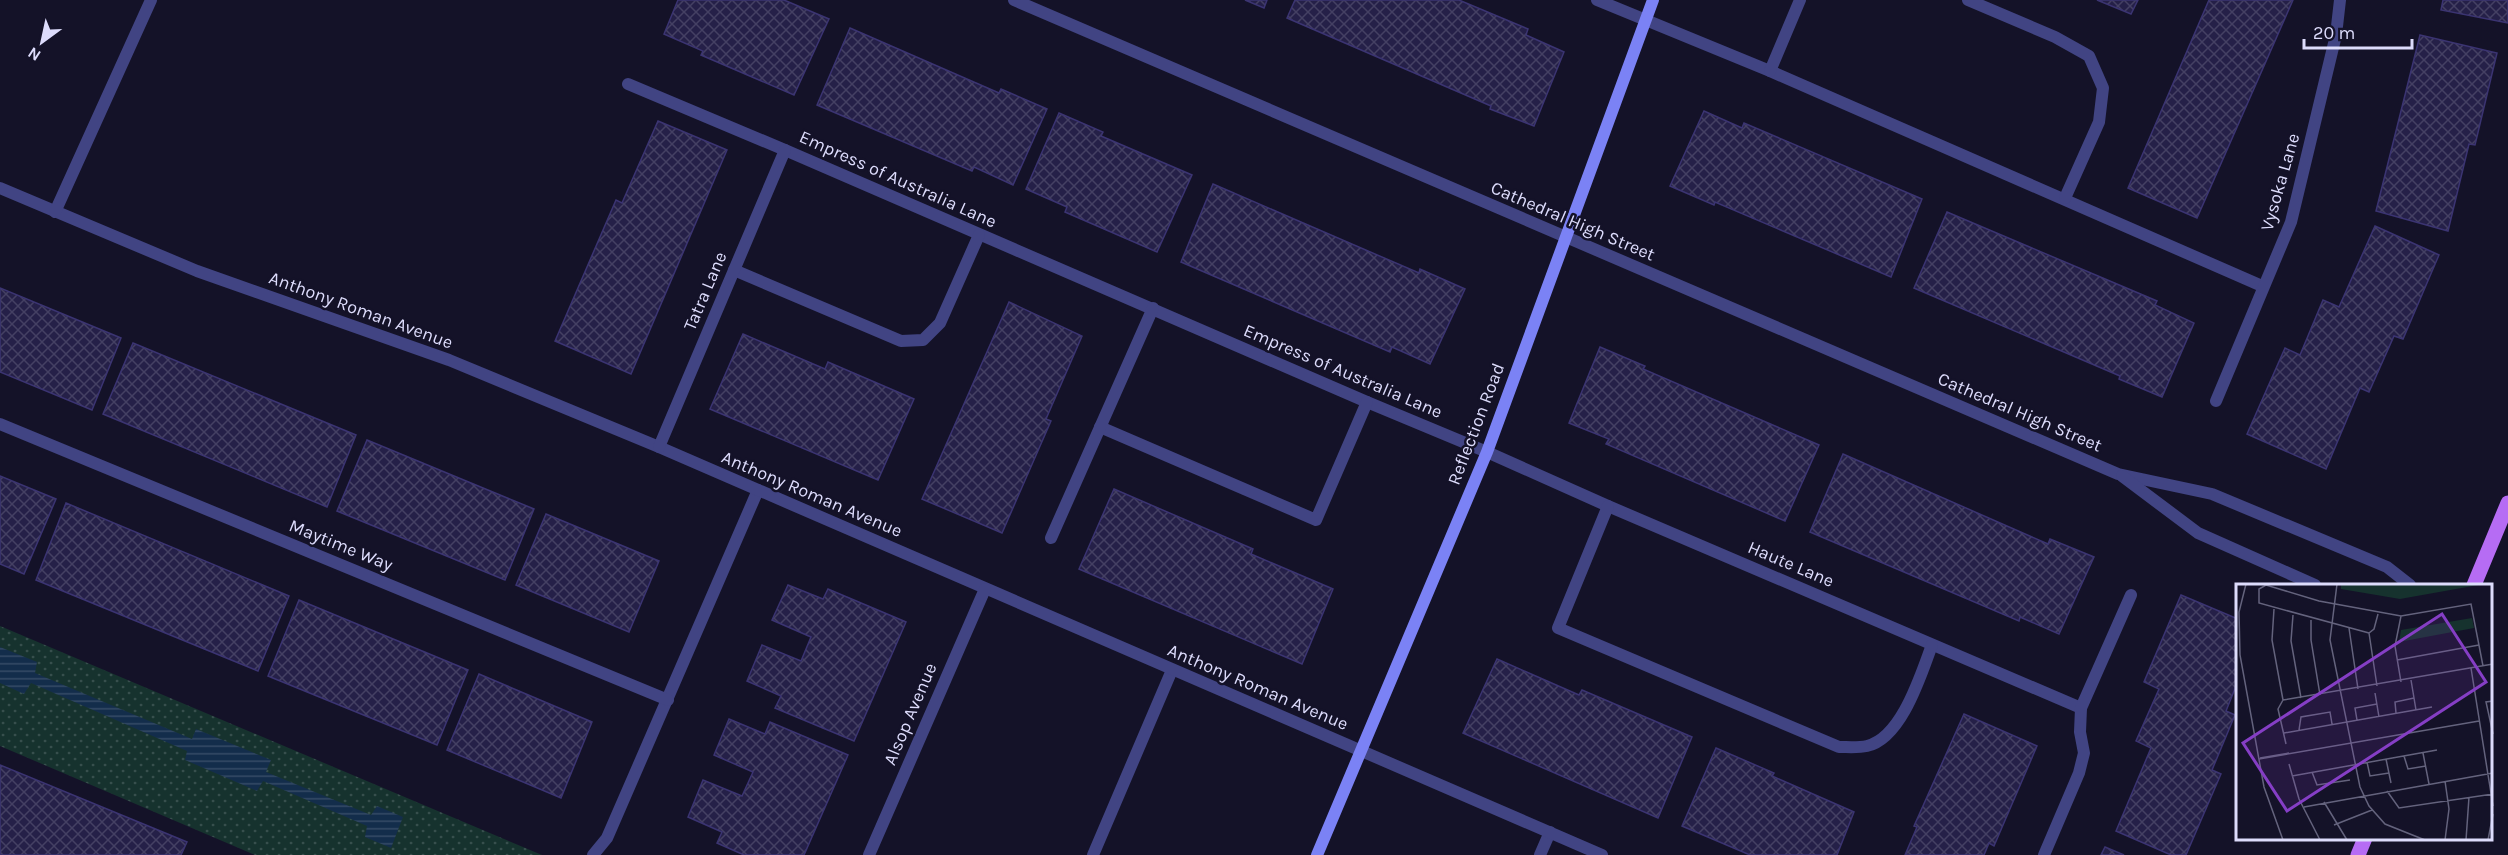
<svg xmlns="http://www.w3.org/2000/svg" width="2508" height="855" viewBox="0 0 2508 855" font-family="Karla,sans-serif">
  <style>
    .park { fill: url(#park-dots) }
    .water { fill: url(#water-rules) }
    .building { fill: url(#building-cross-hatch); stroke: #3b3472; stroke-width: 1.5 }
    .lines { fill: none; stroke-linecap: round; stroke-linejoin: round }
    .lane { stroke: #414483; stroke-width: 12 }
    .street { stroke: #414483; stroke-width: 12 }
    .secondary { stroke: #7b82f5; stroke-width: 12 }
    .primary { stroke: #b66cf4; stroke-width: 15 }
    .labels { text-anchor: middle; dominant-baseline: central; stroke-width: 5; stroke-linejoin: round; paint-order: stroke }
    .street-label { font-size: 18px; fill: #dddcfc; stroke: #141228 }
    .inset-road { fill: none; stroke: #64637d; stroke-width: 1.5 }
    .view { fill: #853ec5; fill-opacity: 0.15; stroke: #853ec5; stroke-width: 3 }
    .inset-edge { fill: none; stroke: #dddcfc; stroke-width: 3 }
  </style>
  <defs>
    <pattern id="park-dots" width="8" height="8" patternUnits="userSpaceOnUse" patternTransform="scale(1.5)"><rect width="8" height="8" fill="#16322e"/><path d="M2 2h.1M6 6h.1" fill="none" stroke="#374f4d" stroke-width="1.8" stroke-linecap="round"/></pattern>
    <pattern id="water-rules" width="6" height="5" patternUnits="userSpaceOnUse" patternTransform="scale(1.5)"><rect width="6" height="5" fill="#132d4b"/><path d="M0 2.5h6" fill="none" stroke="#354b66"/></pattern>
    <pattern id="building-cross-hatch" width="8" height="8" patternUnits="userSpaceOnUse" patternTransform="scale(1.5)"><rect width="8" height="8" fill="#252048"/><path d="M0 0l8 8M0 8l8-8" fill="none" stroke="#444063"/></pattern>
  </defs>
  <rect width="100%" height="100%" fill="#141228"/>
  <polygon class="park" points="0,626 542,855 255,855 0,746"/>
  <polygon class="water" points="0,647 37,662 35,673 192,739 196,729 271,760 266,772 371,815 377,806 403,817 391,848 365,837 367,826 263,781 257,791 185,760 187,751 31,683 24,694 0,683"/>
  <g class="building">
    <polygon points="678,0 784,0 829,19 794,95 701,55 703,51 664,34"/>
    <polygon points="1245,0 1267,0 1264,8"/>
    <polygon points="1295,0 1459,0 1528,29 1526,35 1564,52 1534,126 1490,109 1491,106 1287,18"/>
    <polygon points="2097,0 2138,0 2131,14"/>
    <polygon points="2209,0 2293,0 2197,218 2128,188"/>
    <polygon points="2443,0 2508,0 2508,23 2441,10"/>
    <polygon points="850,28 999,93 1001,89 1047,109 1013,185 974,167 972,171 817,105"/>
    <polygon points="2420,35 2497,53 2475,145 2469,144 2448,231 2376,211"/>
    <polygon points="1704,111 1742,128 1744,123 1922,199 1891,277 1715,202 1714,205 1670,186"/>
    <polygon points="1059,113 1103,132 1101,136 1192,175 1157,252 1065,212 1067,207 1026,189"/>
    <polygon points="658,121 727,150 631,374 555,341 616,200 622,203"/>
    <polygon points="1213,184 1419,273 1420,269 1465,289 1430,364 1392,347 1390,352 1181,262"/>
    <polygon points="1947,212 2157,301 2155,305 2194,323 2162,397 2119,379 2120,376 1914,288"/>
    <polygon points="2375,226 2439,255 2403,339 2394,336 2369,392 2360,388 2326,469 2247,434 2285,348 2300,355 2323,300 2339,307"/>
    <polygon points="0,288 121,338 92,410 0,372"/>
    <polygon points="1009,302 1082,336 1046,419 1051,421 1002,533 922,499"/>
    <polygon points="743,334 825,369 828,362 914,399 878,480 710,409"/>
    <polygon points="133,343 356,435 327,507 103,414"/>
    <polygon points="1600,347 1645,366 1643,369 1819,445 1785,521 1606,444 1609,439 1569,423"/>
    <polygon points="367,440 534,509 505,580 337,511"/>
    <polygon points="1843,454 2048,544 2050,539 2094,557 2059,634 2020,617 2019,621 1810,532"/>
    <polygon points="0,476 56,499 24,574 0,564"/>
    <polygon points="1114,489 1253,549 1251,554 1333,589 1302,664 1079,569"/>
    <polygon points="66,503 289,596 258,671 36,580"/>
    <polygon points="546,514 659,561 629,632 516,585"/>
    <polygon points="788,585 823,599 828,589 906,622 854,741 775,708 781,696 747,681 762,645 801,661 811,637 772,620"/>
    <polygon points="2181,595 2238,619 2238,681 2226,711 2235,715 2212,770 2221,774 2186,855 2171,855 2116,831 2151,748 2136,741 2159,689 2144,682"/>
    <polygon points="299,600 468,670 437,745 268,676"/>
    <polygon points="1497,659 1579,695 1582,690 1692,737 1658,818 1463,733"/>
    <polygon points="479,674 592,722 561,798 447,750"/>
    <polygon points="1964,714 2037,746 1994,846 1989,843 1984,855 1905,855 1917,827 1914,826"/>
    <polygon points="729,719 765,734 770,722 848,755 804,855 744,855 717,843 722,832 688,817 703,780 742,796 753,772 714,755"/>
    <polygon points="1716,748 1774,773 1772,776 1854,812 1837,855 1750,855 1682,826"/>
    <polygon points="0,765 187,842 181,855 0,855"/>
    <polygon points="2105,847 2124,855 2101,855"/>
  </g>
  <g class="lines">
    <g class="lane">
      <polyline points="1597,0 1770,71 2262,286"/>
      <polyline points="1968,0 2055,37 2089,56 2103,88 2099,122 2065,198"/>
      <polyline points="1770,71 1800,0"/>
      <polyline points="628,84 785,150 1367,402 1487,452 1608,506 2081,708"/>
      <polyline points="734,270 901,341 923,340 940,323 979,235"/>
      <polyline points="1100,427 1316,520 1367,402"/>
      <path d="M1608,506L1558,628L1839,747C1848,747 1858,748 1867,746C1902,738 1921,674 1932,645"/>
      <polyline points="593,855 607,838 758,490"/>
      <polyline points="1093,855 1172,670"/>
      <polyline points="1540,855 1550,832"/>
    </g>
    <g class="street">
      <polyline points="1014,0 2118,474 2212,494 2387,567 2410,585"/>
      <polyline points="0,188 197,271 449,360 659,447 1602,855"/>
      <polyline points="55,212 151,0"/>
      <polyline points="2216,401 2291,222 2336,35 2340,0"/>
      <polyline points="0,424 668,700"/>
      <polyline points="659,447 785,150"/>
      <polyline points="2122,476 2198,533 2315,585"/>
      <polyline points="1051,538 1153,308"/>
      <polyline points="869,855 985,589"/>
      <polyline points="2044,855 2079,773 2084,753 2080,732 2081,708 2131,595"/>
    </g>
    <polyline class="secondary" points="1317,855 1487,452 1653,0"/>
    <g class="primary">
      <polyline points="2474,585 2508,503"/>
      <polyline points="2358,855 2365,838"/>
    </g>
  </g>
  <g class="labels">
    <g class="street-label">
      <text transform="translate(898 179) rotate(24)">Empress of Australia Lane</text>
      <text transform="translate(2280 182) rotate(-74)">Vysoka Lane</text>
      <text transform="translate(1573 221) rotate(23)">Cathedral High Street</text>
      <text transform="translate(705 291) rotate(-67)">Tatra Lane</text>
      <text transform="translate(361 310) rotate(20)">Anthony Roman Avenue</text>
      <text transform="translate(1343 371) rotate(23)">Empress of Australia Lane</text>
      <text transform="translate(2020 412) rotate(23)">Cathedral High Street</text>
      <text transform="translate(1476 424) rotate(-69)">Reflection Road</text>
      <text transform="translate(812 494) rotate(23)">Anthony Roman Avenue</text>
      <text transform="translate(341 545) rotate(22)">Maytime Way</text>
      <text transform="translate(1791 564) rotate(23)">Haute Lane</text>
      <text transform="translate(1258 687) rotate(23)">Anthony Roman Avenue</text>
      <text transform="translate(910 714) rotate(-67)">Alsop Avenue</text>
    </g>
  </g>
  <g transform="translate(2236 584)">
    <rect width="256" height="256" fill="#141228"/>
    <path d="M105,0H248L164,15L105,5ZM236,34L238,44L163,58L165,46Z" fill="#16322e"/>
    <path class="inset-road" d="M10,0L3,28L4,71L28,203L47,256M101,0L94,56L124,203L133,222L149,240L189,256M38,25L36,56L47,116M57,31L55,57L65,114M75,36V56L84,111M113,44L122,105M133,49L23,19V5L30,1L83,17L165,32L235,20L247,82M133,49L141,102M133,49L138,45L142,30M161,76L243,61M235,84L257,222M175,96L180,126M165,98L159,62L165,32M139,109L143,133M47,116L257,80M47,116L42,125L50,160M257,117L250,118L257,150M160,129L159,118L178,114M121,136L119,124L141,120M63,146L65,133L94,128L96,140M48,149L196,123M187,169L193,200M168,172L172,185L190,182M24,174L53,169M23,175L243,137M150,175L155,199M131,178L134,192L153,189M53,180L63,215L84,256M76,188L81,201L114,196M56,192L201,166M209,197L213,225L209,256M151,207L163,224L257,210M88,218L111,256M68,223L257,189M98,241L136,226M230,256L233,213M252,256L257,230"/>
    <path class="view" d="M206,30L250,98L51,227L7,159Z"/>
    <rect width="256" height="256" class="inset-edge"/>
  </g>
  <g transform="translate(42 42) rotate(213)" stroke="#141228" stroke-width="4.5" paint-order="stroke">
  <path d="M0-4.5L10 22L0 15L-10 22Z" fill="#dddcfc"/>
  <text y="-9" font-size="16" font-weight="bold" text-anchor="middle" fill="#dddcfc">N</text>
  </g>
  <path d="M2304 39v9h108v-9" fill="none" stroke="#dddcfc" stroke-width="3"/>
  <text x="2313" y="39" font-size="18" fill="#dddcfc" stroke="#141228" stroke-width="4.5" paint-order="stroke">20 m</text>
</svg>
